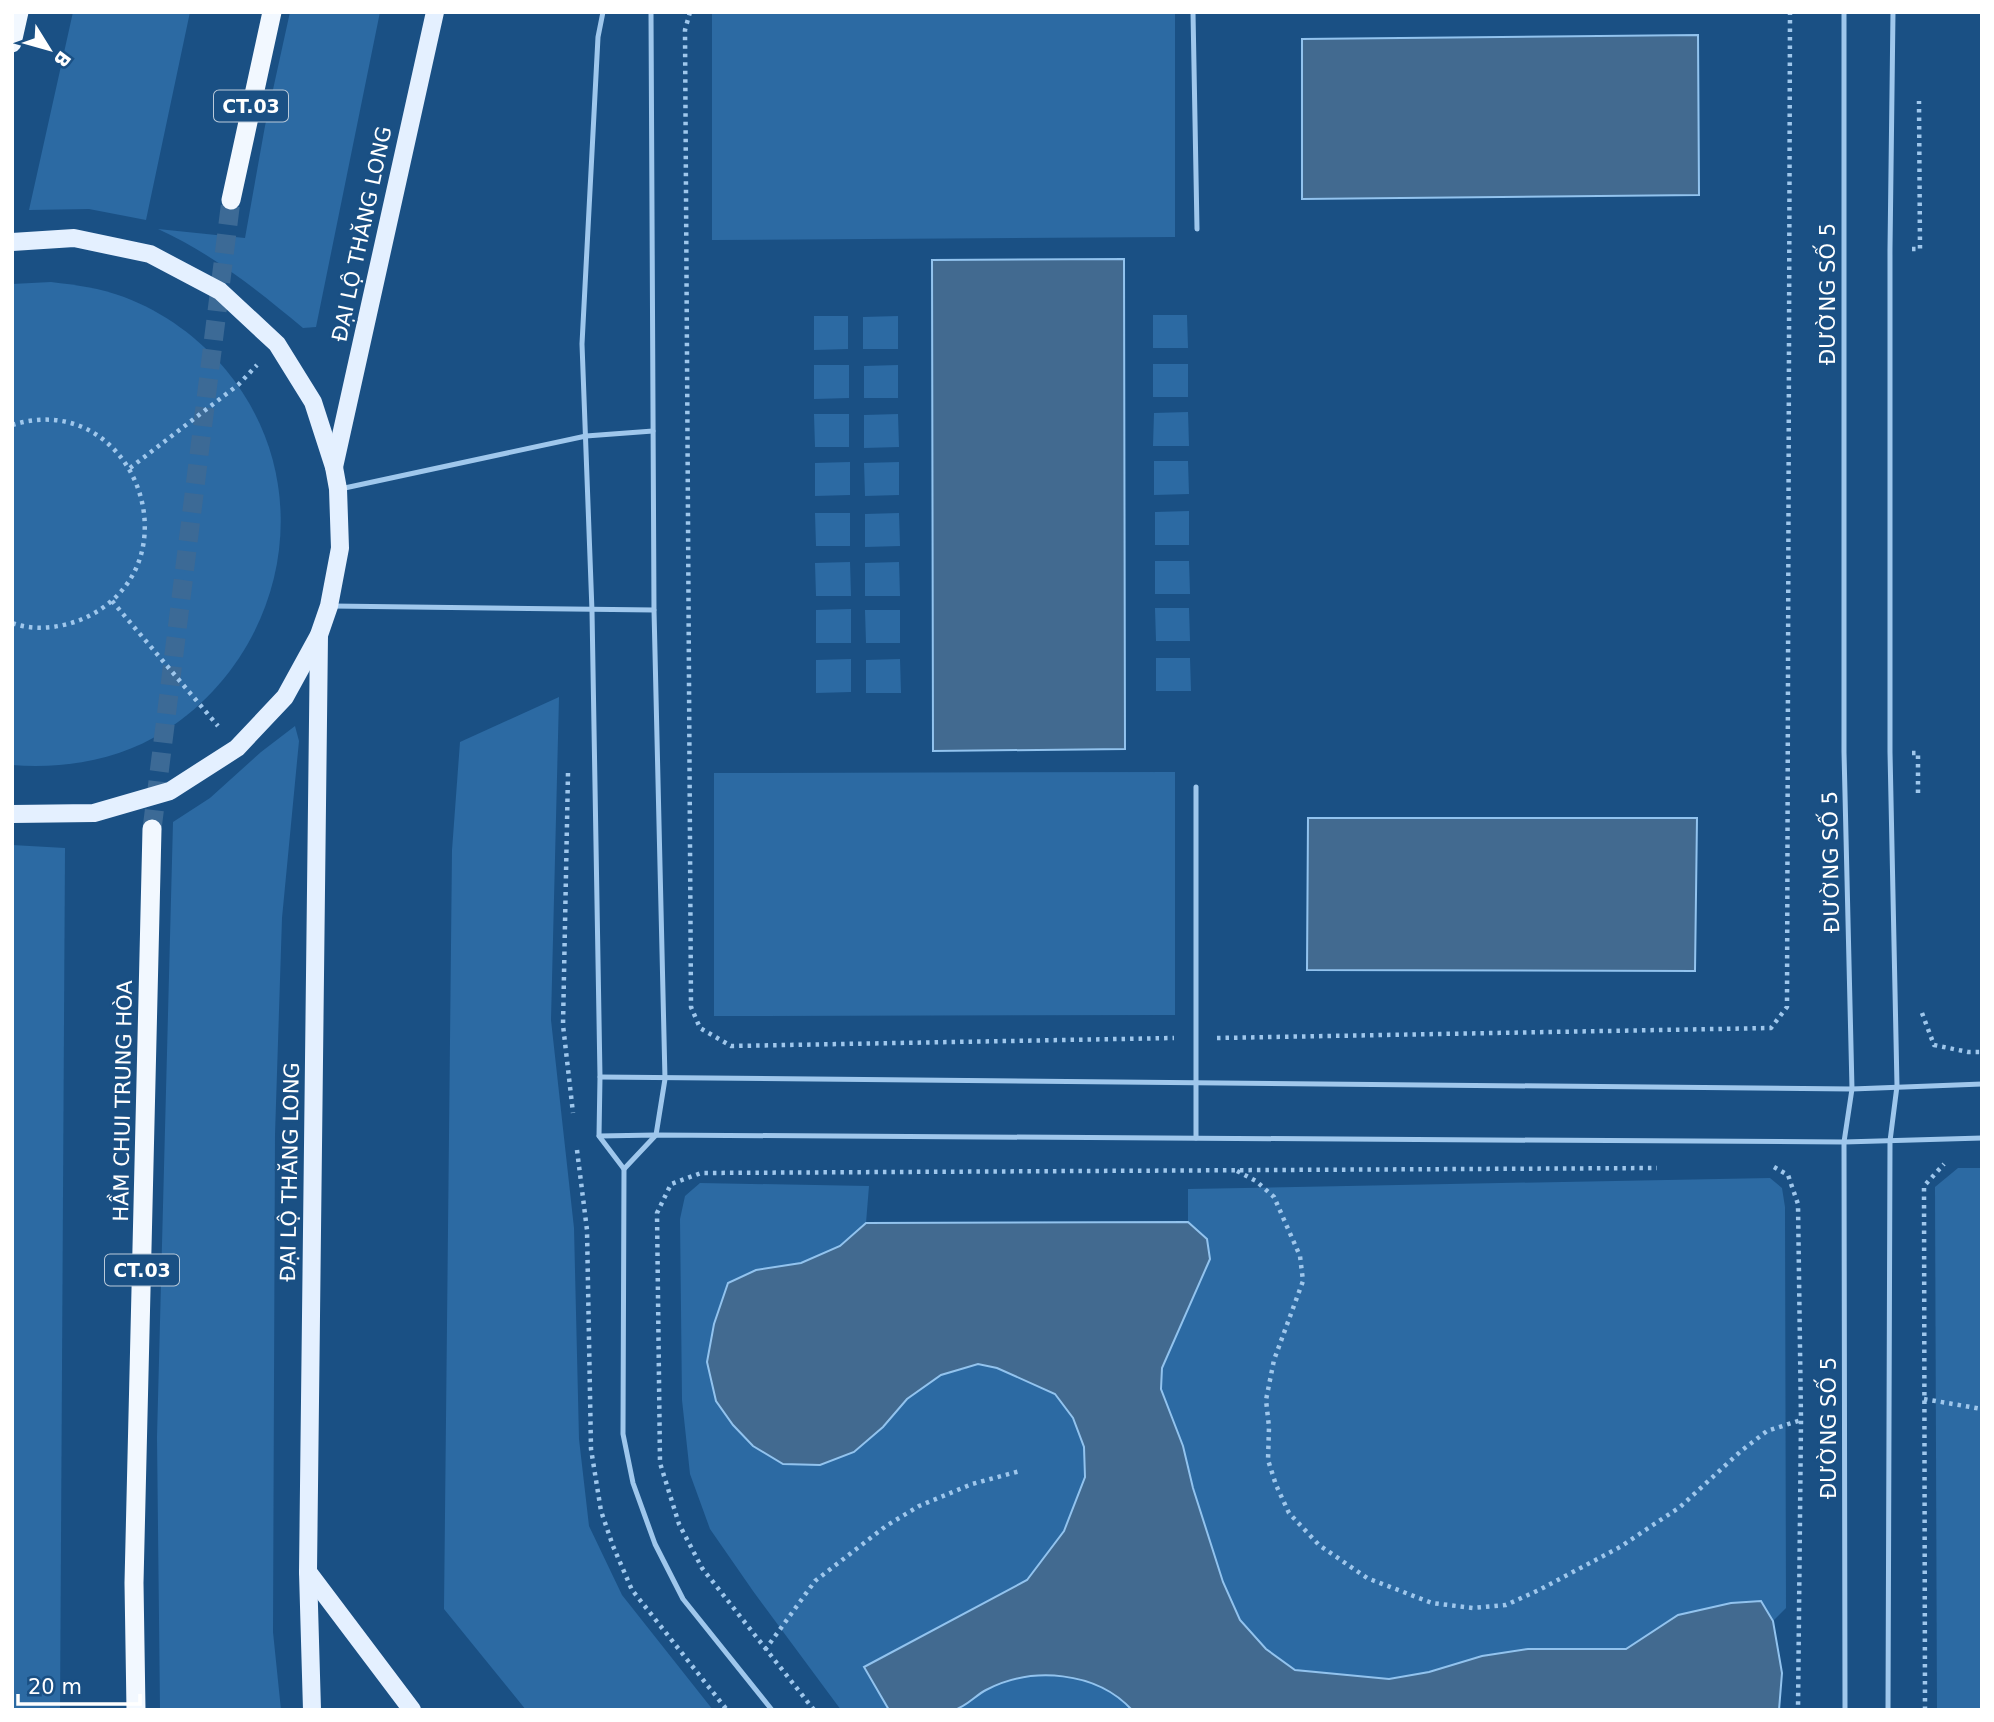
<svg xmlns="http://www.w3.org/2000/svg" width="1994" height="1722" viewBox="0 0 1994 1722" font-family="'DejaVu Sans',sans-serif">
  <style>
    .green { fill: #2c6aa3 }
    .water { fill: #426a90; stroke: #92c3ee; stroke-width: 2 }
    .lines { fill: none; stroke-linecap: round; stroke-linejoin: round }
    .trunk-tunnel { stroke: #3c6a96; stroke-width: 19; stroke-dasharray: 19 10; stroke-linecap: butt }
    .path { stroke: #9fc7ec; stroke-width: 4.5; stroke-dasharray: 3.5 5; stroke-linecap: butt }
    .service { stroke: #9fc7ec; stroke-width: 5 }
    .primary { stroke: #e4f0ff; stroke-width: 18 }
    .trunk { stroke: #f2f8ff; stroke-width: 19 }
    .labels { text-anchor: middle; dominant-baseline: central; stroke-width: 5; stroke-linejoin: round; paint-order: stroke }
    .shield { fill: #1a5084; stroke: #bacada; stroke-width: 2 }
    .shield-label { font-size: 19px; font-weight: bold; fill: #fff }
    .street-label { font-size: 21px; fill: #fff; stroke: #1a5084 }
  </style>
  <rect width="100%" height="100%" fill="#1a5084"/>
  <g class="green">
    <polygon points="73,12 190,12 146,220 89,209 29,210"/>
    <path d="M290,12H380L316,327L303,328C257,290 213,254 158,229L245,238L265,126Z"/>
    <polygon points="712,12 1175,12 1175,237 712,240"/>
    <path d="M51,282C76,285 100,288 124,297C164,312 199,338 226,370C321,485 287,652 165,731C120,760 65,769 12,765V284Z"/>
    <polygon points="1153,315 1187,315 1188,348 1153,348"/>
    <polygon points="814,316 848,316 848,349 814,350"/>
    <polygon points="898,316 898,349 863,349 863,317"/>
    <rect x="1153" y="364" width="35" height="33"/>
    <polygon points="814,365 849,365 849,398 814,399"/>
    <polygon points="898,365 898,398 864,398 864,366"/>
    <polygon points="1188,412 1189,446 1153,446 1154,413"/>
    <polygon points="814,414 849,414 849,447 815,447"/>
    <polygon points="898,414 899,447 864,448 864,415"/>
    <polygon points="1154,461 1188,461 1189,494 1154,495"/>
    <polygon points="850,462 850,495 815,496 815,463"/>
    <polygon points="899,462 899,495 865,496 864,463"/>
    <polygon points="1189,511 1189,545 1155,545 1155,512"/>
    <polygon points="815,513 850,513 850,546 816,546"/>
    <polygon points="899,513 900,546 865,547 865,514"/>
    <polygon points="1155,561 1189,561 1190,594 1155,594"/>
    <polygon points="850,562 851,596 816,596 815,563"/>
    <polygon points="899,562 900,596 865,596 865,563"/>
    <polygon points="1155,608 1189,608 1190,641 1156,641"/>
    <polygon points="851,609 851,643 816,643 816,610"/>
    <polygon points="865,610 900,610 900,643 866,643"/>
    <polygon points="1156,658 1190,658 1191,691 1156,691"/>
    <polygon points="851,659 851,692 816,693 816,660"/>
    <polygon points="900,659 901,693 866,693 866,660"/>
    <polygon points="559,697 551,1020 574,1228 579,1439 589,1526 622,1595 713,1710 526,1710 444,1609 452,850 460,742"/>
    <polygon points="295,726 299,741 282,918 275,1135 273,1632 281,1710 160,1710 157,1437 173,822 210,798 261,752"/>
    <polygon points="1175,772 1175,1015 714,1016 714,773"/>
    <polygon points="12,845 65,848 60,1710 12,1710"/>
    <polygon points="1958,1168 1982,1168 1982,1710 1937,1710 1935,1187"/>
    <polygon points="1770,1178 1782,1188 1785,1207 1786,1608 1773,1621 1761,1601 1678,1615 1626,1649 1587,1650 1389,1679 1295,1670 1266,1649 1240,1621 1223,1582 1193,1488 1183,1446 1161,1389 1162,1368 1210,1259 1206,1239 1188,1222 1188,1189"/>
    <polygon points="700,1183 869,1186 866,1223 840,1246 801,1263 756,1270 753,1446 782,1464 820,1465 854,1452 883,1427 907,1399 941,1375 978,1364 997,1368 1055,1394 1073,1418 1084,1447 1085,1477 1064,1531 1027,1580 865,1667 889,1710 841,1710 753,1591 710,1529 690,1474 682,1400 680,1219 685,1196"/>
    <path d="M1027,1675C1067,1676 1103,1678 1132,1710H955L988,1689Z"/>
  </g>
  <g class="water">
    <polygon points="1698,35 1699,195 1302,199 1302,39"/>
    <polygon points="1124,259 1125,749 933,751 932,260"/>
    <polygon points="1308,818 1697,818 1695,971 1307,970"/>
    <path d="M1188,1222L1207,1239L1210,1259L1162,1368L1161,1389L1183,1446L1193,1488L1223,1582L1240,1620L1266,1649L1295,1670L1389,1679L1429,1672L1482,1656L1528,1649H1626L1678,1615L1731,1603L1761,1601L1773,1621L1782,1673L1779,1710H1132C1096,1671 1032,1666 986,1690C976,1695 966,1707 954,1710C938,1713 907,1710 889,1710L864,1667L1027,1580L1064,1531L1085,1477L1084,1447L1073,1418L1055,1394L997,1368L978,1364L941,1375L907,1399L883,1427L854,1452L820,1465L783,1464L753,1446L733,1425L716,1401L707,1362L714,1324L728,1283L756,1270L801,1263L840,1246L866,1223Z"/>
  </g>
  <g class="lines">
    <polyline class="trunk-tunnel" points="152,829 231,200"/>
    <g class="path">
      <polyline points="690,12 685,30 691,1007 700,1028 731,1046 1174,1038"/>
      <polyline points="1912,249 1920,249 1919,101"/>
      <path d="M12,425C136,386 202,570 80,620C59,628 34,631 12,623"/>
      <polyline points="130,468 238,385 257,365"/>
      <polyline points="112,601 218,726"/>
      <polyline points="1912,753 1918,753 1918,798"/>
      <polyline points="568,773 563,1025 573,1113"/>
      <polyline points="1922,1013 1934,1045 1968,1052 1982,1052"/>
      <polyline points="1217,1038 1771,1028 1787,1007 1790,12"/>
      <polyline points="577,1150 587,1230 591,1449 601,1511 613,1546 632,1590 727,1710"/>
      <polyline points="1774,1167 1788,1175 1798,1204 1801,1420 1798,1710"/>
      <polyline points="1237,1171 1256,1181 1274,1197 1300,1256 1303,1281 1274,1360 1266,1400 1269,1427 1268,1460 1276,1485 1289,1513 1319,1545 1367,1578 1432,1603 1473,1608 1506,1605 1539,1590 1620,1547 1680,1507 1741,1451 1767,1431 1801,1420"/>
      <polyline points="1924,1399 1982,1409"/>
      <polyline points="765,1650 815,1581 886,1526 919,1506 972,1484 1020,1471"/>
      <polyline points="814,1710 702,1568 679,1524 660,1463 657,1213 671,1184 701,1173 1657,1168"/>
      <polyline points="1925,1710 1924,1186 1944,1164"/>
    </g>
    <g class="service">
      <polyline points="603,12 598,37 582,344 592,611 600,1077 599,1136 624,1169 623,1434 633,1483 655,1544 683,1599 772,1710"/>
      <polyline points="1193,12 1197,229"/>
      <polyline points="1844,12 1844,752 1852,1089 1844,1142 1845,1710"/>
      <polyline points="340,489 586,436 653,431"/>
      <polyline points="332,606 654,610"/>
      <polyline points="600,1077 1852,1089 1982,1084"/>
      <polyline points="599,1136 656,1135 1844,1142 1982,1138"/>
      <polyline points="1196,1138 1196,787"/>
      <polyline points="624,1169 656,1135 665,1079 654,610 651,12"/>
      <polyline points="1888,1710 1890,1141 1897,1086 1890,752 1890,249 1893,12"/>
    </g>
    <g class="primary">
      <polyline points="12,242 74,238 150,254 220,291 277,344 313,402 334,467 338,489 340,548 329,606 319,635 285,697 237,748 170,791 94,813 12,814"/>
      <polyline points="334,467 435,12"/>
      <polyline points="308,1572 412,1710"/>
      <polyline points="312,1710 308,1572 319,635"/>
    </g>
    <g class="trunk">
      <polyline points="12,43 19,12"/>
      <polyline points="231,200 272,12"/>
      <polyline points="136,1710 134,1583 152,829"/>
    </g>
  </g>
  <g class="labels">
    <g class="shield">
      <rect x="214" y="90.5" width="74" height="31" rx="5"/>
      <rect x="105" y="1254.5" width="74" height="31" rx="5"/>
    </g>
    <g class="shield-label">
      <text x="251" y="106">CT.03</text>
      <text x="142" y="1270">CT.03</text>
    </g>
    <g class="street-label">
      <text transform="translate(362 234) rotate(-78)">ĐẠI LỘ THĂNG LONG</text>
      <text transform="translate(1828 294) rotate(-90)">ĐƯỜNG SỐ 5</text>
      <text transform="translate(1831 862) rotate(-91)">ĐƯỜNG SỐ 5</text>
      <text transform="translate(123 1101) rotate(-89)">HẦM CHUI TRUNG HÒA</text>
      <text transform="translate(290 1172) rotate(-89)">ĐẠI LỘ THĂNG LONG</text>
      <text transform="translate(1829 1428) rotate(-90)">ĐƯỜNG SỐ 5</text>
    </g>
  </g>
  <rect width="1994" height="1722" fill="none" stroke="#ffffff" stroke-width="28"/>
  <g transform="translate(49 49) rotate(127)" stroke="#1a5084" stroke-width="5" paint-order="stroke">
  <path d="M0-5L12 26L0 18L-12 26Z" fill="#ffffff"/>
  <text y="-10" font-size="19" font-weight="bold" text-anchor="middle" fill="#ffffff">B</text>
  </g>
  <path d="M18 1694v10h122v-10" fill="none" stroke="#ffffff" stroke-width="3.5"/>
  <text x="28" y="1694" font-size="21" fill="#ffffff" stroke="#1a5084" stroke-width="5" paint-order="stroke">20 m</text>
</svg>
